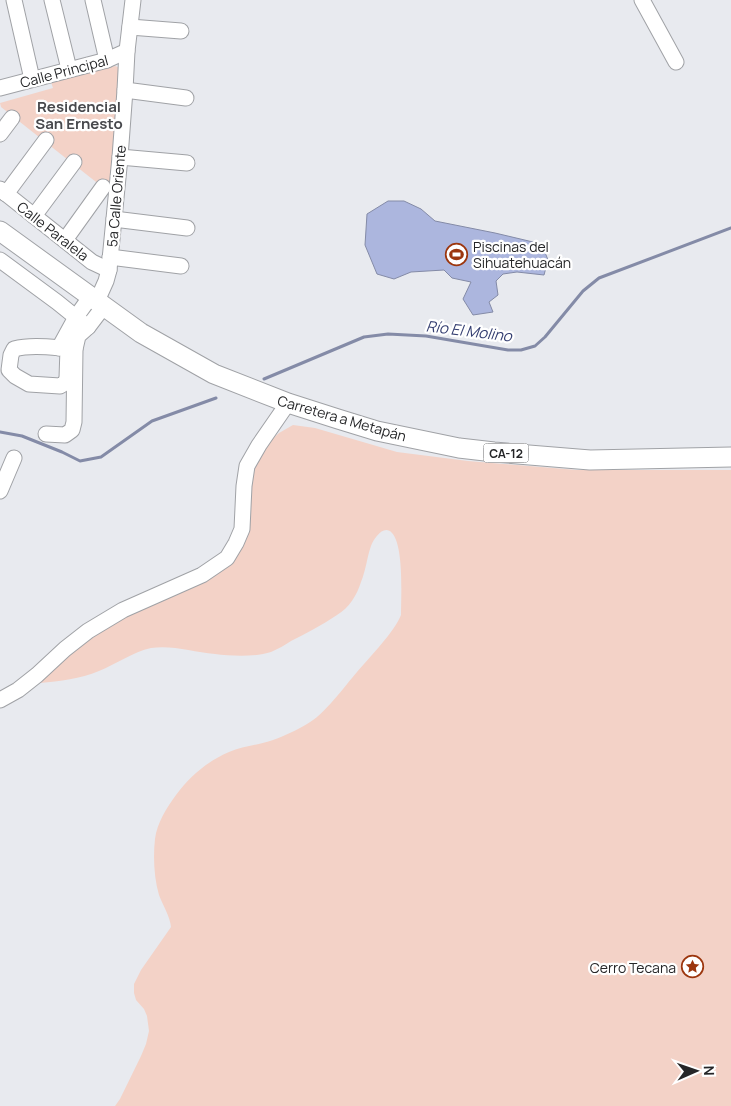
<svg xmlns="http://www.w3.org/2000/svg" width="731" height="1106" viewBox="0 0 731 1106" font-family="Manrope,sans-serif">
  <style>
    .green { fill: #f3d2c7 }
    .water { fill: #acb6de; stroke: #848ba7 }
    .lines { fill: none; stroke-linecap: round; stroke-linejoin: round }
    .stream { stroke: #848ba7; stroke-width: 3 }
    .minor-casing { stroke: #a0a2a6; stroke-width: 17 }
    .major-casing { stroke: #a0a2a6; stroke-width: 21 }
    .minor { stroke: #fff; stroke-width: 15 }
    .major { stroke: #fff; stroke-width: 19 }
    .labels { text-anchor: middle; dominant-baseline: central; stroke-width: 4.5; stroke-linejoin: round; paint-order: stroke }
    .shield { fill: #fff; stroke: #666768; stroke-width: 1 }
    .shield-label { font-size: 12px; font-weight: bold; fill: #252628 }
    .street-label { font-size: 14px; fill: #252628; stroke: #fff }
    .poi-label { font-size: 14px; fill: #252628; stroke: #fff; text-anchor: start }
    .neighbourhood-label { font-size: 15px; font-weight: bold; fill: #48494d; stroke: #fff }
    .water-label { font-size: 15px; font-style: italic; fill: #333d70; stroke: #fff }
  </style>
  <rect width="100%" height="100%" fill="#e8eaef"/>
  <g class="green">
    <polygon points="115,66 121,68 110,193 1,107 0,103 53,88 51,82"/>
    <path d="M293,425L315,428L397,452L468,461L577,470H731V1106H115L120,1099L141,1056L146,1044L149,1031L147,1016L144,1009L136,1000L134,993V984L141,970L171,927C170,916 163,906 159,895C154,878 153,857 155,839C157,823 167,807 176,795C190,776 208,761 229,752C243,746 259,745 273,740C284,736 297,730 307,724C324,715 344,687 357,672C369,658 395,631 401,615C401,597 404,546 392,533C384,524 374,538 371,546C367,557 366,570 361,582C357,595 349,608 337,615C322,625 307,633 291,641C285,645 278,649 271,652C256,657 231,656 215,654C193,652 173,645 151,648C133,652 116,664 99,671C80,679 60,681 40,683L58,665L76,649L111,624L234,555L249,480L259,451L279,433Z"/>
  </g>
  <polygon class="water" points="388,201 404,201 421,209 435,221 495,233 533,242 543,247 548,260 544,275 517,272 503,274 496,281 498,295 489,302 493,312 473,315 463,299 471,282 452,278 444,270 411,272 394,279 377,274 365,245 367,214"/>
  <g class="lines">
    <g class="stream">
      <polyline points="264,379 364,337 388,334 426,336 508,350 521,350 535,346 545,337 583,291 599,278 731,228"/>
      <polyline points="0,432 22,436 62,452 80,461 101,457 152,421 216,398"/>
    </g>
    <defs>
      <g id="minor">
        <polyline points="14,0 32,79"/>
        <polyline points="52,0 69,69"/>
        <polyline points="93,0 107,60"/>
        <polyline points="642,0 676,62"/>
        <polyline points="130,27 181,31"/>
        <polyline points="0,88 107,60 127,51"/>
        <polyline points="125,90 186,98"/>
        <polyline points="0,134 12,118"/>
        <polyline points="120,157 187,163"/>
        <polyline points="0,189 92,262 109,270"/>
        <polyline points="6,194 46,140"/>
        <polyline points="34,216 74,162"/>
        <polyline points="114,219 187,228"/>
        <polyline points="65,240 103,187"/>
        <polyline points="110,257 181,266"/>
        <polyline points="0,260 57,302 88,327"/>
        <polyline points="97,301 106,281 109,270 120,157 125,90 127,51 133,0"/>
        <polyline points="59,348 76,317 91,296"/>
        <path d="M68,348L67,378L65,383L60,386L29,384L15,376L9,370L11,355L14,349C33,344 55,348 75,349"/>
        <polyline points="46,434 65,435 72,430 74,422 75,349 78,336 88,327 104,306"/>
        <polyline points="0,491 14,458"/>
        <polyline points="0,700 18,690 37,675 65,649 88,631 123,610 202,575 227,558 236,543 242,529 244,486 247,466 259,445 288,403"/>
      </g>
      <polyline id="major" points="0,231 141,333 214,374 288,403 338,419 377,431 459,448 494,452 590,460 731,457"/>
    </defs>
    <use href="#minor" class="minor-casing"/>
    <use href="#major" class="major-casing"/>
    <use href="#minor" class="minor"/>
    <use href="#major" class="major"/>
  </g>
  <defs>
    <symbol id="stadium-ring" viewBox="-11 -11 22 22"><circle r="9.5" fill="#fff" stroke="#9c360e" stroke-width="1.5"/><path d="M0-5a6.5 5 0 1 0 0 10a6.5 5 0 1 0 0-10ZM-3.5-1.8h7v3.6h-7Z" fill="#9c360e"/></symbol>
    <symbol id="sight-ring" viewBox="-11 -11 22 22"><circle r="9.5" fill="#fff" stroke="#9c360e" stroke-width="1.5"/><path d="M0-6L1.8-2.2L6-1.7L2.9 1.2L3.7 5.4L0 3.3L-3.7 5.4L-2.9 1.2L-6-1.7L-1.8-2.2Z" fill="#9c360e"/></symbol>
  </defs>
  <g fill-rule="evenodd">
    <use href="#stadium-ring" x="444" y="242" width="25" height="25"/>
    <use href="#sight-ring" x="680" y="954" width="25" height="25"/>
  </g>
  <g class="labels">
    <rect class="shield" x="483.5" y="443.5" width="45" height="19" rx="4"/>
    <g class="shield-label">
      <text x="506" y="453">CA-12</text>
    </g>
    <g class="street-label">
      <text transform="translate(64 71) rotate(-15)">Calle Principal</text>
      <text transform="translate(116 196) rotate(-85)">5a Calle Oriente</text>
      <text transform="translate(53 231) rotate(38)">Calle Paralela</text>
      <text transform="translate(342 418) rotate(16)">Carretera a Metapán</text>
    </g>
    <g class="poi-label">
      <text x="473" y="246">Piscinas del<tspan x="473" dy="16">Sihuatehuacán</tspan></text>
      <text x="676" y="967" text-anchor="end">Cerro Tecana</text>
    </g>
    <g class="neighbourhood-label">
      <text x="79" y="106">Residencial<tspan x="79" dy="17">San Ernesto</tspan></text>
    </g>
    <g class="water-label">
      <text transform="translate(469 331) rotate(7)">Río El Molino</text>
    </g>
  </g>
  <g transform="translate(696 1071) rotate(88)" stroke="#ffffff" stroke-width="4" paint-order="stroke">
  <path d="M0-4L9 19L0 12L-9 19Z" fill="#252628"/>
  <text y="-8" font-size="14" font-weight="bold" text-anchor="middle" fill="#252628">N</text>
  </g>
</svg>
